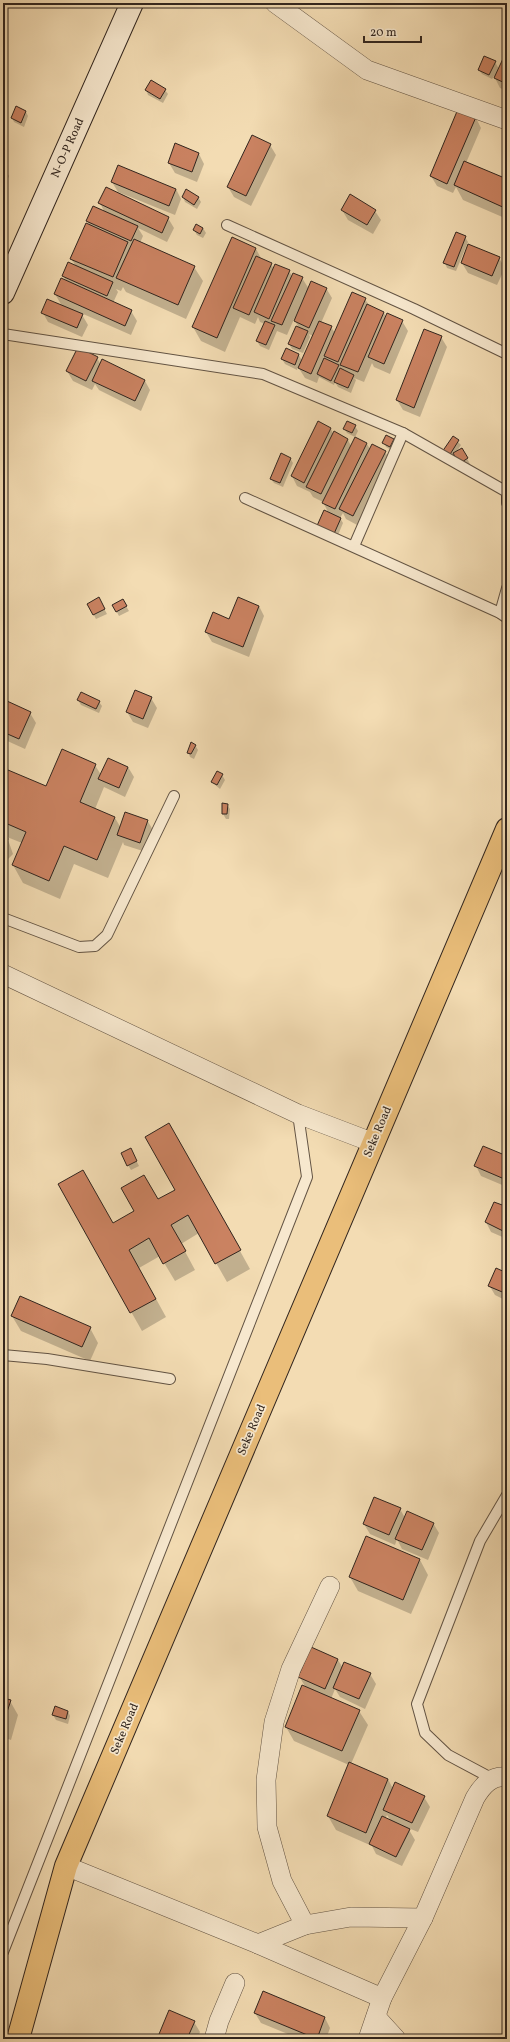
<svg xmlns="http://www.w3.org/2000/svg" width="510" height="2042" viewBox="0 0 510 2042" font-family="Vollkorn,serif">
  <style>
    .shadow { fill: #0003; fill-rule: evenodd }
    .building { fill: #ca8261; stroke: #31251e }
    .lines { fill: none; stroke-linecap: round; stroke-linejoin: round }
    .lane-casing { stroke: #625343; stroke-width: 12 }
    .street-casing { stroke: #625343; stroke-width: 20 }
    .secondary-casing { stroke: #31251e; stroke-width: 24 }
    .primary-casing { stroke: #31251e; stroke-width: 24 }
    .lane { stroke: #f7e8ce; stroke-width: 10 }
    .street { stroke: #f7e8ce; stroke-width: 19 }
    .secondary { stroke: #f7e8ce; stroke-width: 22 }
    .primary { stroke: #eabe7a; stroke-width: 22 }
    .labels { text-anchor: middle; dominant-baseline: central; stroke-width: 3.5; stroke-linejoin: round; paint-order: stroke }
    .street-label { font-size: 12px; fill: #31251e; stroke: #f7e8ce }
  </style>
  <rect width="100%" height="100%" fill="#f3dcb3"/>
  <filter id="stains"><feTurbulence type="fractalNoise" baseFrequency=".005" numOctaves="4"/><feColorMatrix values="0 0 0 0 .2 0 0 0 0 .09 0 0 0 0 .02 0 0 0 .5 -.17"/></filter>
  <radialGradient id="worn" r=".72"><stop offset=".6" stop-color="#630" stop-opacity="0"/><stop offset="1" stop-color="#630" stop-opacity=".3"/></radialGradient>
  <g class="shadow">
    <polygon points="507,52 507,91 500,88 494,76 492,79 482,74 479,70 495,62 499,69"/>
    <polygon points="146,90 165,90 168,94 163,103 148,95"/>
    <polygon points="26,112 28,116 24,127 14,122 12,118"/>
    <polygon points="476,118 481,128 466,163 507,180 507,219 463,200 456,187 453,193 437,186 431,176"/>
    <polygon points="176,145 199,154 204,164 197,182 175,173 169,163"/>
    <polygon points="270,145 276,155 251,206 234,197 228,187"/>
    <polygon points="3,166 9,176 3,191"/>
    <polygon points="112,182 176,189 181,199 175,215 118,192"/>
    <polygon points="183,197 198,197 201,202 197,209 185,202"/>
    <polygon points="100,203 168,218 174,228 167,242 138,228 143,236 140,243 194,267 203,281 186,319 126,292 123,287 121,291 116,289 118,292 113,303 131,311 137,321 131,335 81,313 88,325 82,337 48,322 43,313 62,306 55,294 67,282 63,276 76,266 71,259 90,226 87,221 105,213"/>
    <polygon points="342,210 375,211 381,220 373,234 348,220"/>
    <polygon points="197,225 203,228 206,233 203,238 197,235 194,230"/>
    <polygon points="465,237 468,242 456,271 447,268 445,263"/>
    <polygon points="232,238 256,249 262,260 271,264 274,269 289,271 292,276 302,278 309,289 326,288 332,298 321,323 331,327 335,333 365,299 370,307 384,313 386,317 402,321 408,331 390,374 374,367 372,363 364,382 354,378 356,380 351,393 338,387 335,382 334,385 319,377 317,383 305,378 298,367 297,370 285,364 282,359 286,349 299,355 302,361 313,336 309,334 310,337 303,353 292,349 289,344 299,328 294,319 287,335 277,331 269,350 260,346 257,341 265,324 260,322 258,317 255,324 240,317 225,352 201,341 193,327"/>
    <polygon points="499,258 505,268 497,285 468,273 462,263"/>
    <polygon points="424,330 441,337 447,347 420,417 403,410 397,400"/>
    <polygon points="97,358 101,365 145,381 150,390 141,411 99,390 95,384 92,390 73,381 67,371"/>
    <polygon points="355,426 358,431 355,437 347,433 344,428"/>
    <polygon points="331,429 333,434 348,440 351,446 355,438 367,444 370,449 385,452 391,461 359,526 346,519 343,513 340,518 343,523 336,540 329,514 323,502 313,497 310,492 297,486 292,476"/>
    <polygon points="387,436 394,440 396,445 393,451 386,447 384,442"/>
    <polygon points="453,437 461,445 457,451 462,449 470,464 462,468 455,455 451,460 446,457"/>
    <polygon points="290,458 293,463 283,487 274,483 271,479"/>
    <polygon points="99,599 107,614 96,619 88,604"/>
    <polygon points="123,601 129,611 119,616 113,605"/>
    <polygon points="259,606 264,616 249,657 212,642 206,632"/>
    <polygon points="151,698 157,708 148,728 133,722 127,712"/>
    <polygon points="78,700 99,702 102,706 99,713 81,705"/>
    <polygon points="3,713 30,713 36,723 25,749 3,739"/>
    <polygon points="195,745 198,750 194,759 190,757 188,752"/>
    <polygon points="95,765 101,775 128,767 134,777 125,797 104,787 95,809 115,818 121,828 147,820 153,830 146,852 124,845 123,842 108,878 74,864 60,899 23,883 13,865 22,843 7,837 13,854 8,859 3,860 3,783 47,788"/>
    <polygon points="222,775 225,780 220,789 212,782"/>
    <polygon points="227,805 230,809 229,819 226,819 223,814"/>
    <polygon points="180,1143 250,1269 227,1282 199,1233 181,1244 195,1270 175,1281 160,1256 139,1268 166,1317 142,1331 59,1184 112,1224 176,1190"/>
    <polygon points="133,1154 139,1166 131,1170 128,1165"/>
    <polygon points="507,1157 507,1187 481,1176 476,1166"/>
    <polygon points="494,1203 505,1208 507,1204 507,1239 491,1232 486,1222"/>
    <polygon points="507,1274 507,1301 495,1295 489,1285"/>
    <polygon points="12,1316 90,1328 98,1343 90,1361 21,1331"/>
    <polygon points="400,1509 405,1518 433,1523 439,1533 428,1560 402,1549 397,1539 395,1545 370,1534 364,1524"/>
    <polygon points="367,1537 420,1560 428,1575 411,1614 358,1591 350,1577"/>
    <path d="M312,1648L338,1660L343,1668L370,1674L376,1684L365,1709L340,1697L335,1689L331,1699L359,1711L368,1725L351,1764L388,1779L393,1789L424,1797L430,1807L418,1832L408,1828L415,1840L402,1866L376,1854L372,1846L336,1830L328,1816L349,1765L294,1741L286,1727L306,1688L299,1676ZM387,1815L391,1821L385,1819Z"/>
    <polygon points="3,1699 10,1701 18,1715 11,1740 3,1737 3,1728 8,1710 6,1710 3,1721"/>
    <polygon points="68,1711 70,1716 68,1724 56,1720 53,1715"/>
    <polygon points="263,1993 325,2018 330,2028 326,2039 300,2039 261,2023 255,2013"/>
    <polygon points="194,2022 200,2032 197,2039 158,2039"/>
  </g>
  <g class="building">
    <polygon points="507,50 507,84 494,78"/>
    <polygon points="484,56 496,61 489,75 478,70"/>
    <polygon points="151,80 166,89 160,99 145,90"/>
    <polygon points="16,106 26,111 21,123 11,118"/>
    <polygon points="458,109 476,117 447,184 430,176"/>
    <polygon points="252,135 271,144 246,196 227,187"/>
    <polygon points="175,143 199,153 192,172 168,163"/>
    <polygon points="464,161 507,179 507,209 454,185"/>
    <polygon points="118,165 176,189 169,206 111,182"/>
    <polygon points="106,187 169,217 162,233 98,203"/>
    <polygon points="186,189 199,197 194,205 182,197"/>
    <polygon points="350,194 376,210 367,225 341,210"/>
    <polygon points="93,206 138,226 131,241 86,221"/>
    <polygon points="86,223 128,242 113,277 70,259"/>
    <polygon points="196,224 203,228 200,234 193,230"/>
    <polygon points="456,232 466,236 454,267 443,263"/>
    <polygon points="232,237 256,248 217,338 192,327"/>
    <polygon points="134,239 195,266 178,305 116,278"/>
    <polygon points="468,244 500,257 492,276 461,263"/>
    <polygon points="256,256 272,263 249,315 233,308"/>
    <polygon points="68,262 113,282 107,296 62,276"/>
    <polygon points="275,264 290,270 269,319 254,312"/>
    <polygon points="293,273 303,277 282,325 271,321"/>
    <polygon points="61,278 132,310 125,326 54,294"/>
    <polygon points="311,281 327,288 309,328 294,321"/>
    <polygon points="352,292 366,298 338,362 324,356"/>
    <polygon points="47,299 83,314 77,328 41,313"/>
    <polygon points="367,304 384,312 358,372 340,365"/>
    <polygon points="387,313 403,320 384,364 368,357"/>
    <polygon points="265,321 275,325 266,345 256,341"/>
    <polygon points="319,321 332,326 311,374 298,368"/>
    <polygon points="296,326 308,331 300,349 288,344"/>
    <polygon points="424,329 442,336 414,408 396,400"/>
    <polygon points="78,347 98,357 86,381 66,371"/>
    <polygon points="286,348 299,354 295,365 281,359"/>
    <polygon points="324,358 339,365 331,381 317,374"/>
    <polygon points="102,359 145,380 135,401 92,381"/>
    <polygon points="340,368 354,375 348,388 334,382"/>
    <polygon points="318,421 331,428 304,483 291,476"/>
    <polygon points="347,421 356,425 352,433 343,429"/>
    <polygon points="334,431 348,439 321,494 306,487"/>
    <polygon points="386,435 394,439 390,447 382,443"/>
    <polygon points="453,436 459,440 449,456 442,452"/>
    <polygon points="355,437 367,443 335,509 322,503"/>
    <polygon points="372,444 386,451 353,516 339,509"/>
    <polygon points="462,448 468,458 459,464 453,453"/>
    <polygon points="281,453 291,458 280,483 270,479"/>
    <polygon points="324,510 341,518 333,536 316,528"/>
    <polygon points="99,597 105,609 93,615 87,604"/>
    <polygon points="238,597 259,606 243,647 205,632 213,612 229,619"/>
    <polygon points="123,599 127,606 116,612 112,605"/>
    <polygon points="135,690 152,697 143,719 126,712"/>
    <polygon points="81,692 100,701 96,709 77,700"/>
    <polygon points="7,701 31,712 19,739 3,732 3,710"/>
    <polygon points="191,742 196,745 191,754 187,753"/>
    <polygon points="62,749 96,764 80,802 115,817 97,860 64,846 49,881 12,865 26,832 3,822 3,781 8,770 46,786"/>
    <polygon points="108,758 128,767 119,788 98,779"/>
    <polygon points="217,771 223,774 217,785 211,782"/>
    <polygon points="222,803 228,804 227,814 222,814"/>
    <polygon points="125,812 148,820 140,843 117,835"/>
    <polygon points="3,830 8,839 3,849"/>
    <polygon points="169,1123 241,1250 215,1264 188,1215 171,1225 186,1251 163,1264 149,1238 129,1250 156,1299 130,1313 58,1184 83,1170 113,1223 134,1211 121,1188 144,1175 158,1199 175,1190 145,1137"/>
    <polygon points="483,1146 507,1156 507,1168 502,1178 474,1166"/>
    <polygon points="131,1148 137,1161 127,1166 121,1153"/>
    <polygon points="507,1201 507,1233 485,1222 494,1202 505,1206"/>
    <polygon points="496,1268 507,1273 507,1294 488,1286"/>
    <polygon points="20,1296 91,1327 82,1347 11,1316"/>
    <polygon points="374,1497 401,1508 389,1535 363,1524"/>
    <polygon points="407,1511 434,1523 422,1550 395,1539"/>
    <polygon points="366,1536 420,1559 403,1600 349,1577"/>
    <polygon points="311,1647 338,1659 325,1689 298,1677"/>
    <polygon points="344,1662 371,1673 359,1699 333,1688"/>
    <polygon points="302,1685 360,1710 342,1751 285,1727"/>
    <polygon points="3,1698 11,1700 3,1724"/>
    <polygon points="55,1706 68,1711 66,1719 52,1715"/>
    <polygon points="349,1762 388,1779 366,1833 327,1816"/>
    <polygon points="395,1782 425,1796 412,1823 383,1810"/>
    <polygon points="382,1816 410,1829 396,1857 369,1844"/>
    <polygon points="263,1991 325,2017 317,2039 254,2013"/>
    <polygon points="169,2010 195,2021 187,2039 157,2039"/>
  </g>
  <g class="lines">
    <defs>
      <g id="lane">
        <polyline points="227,225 414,309 507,354"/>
        <polyline points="3,334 263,374 403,433 507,492"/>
        <polyline points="507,488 507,503"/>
        <polyline points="245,498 500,613 507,618"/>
        <polyline points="354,546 403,433"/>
        <polyline points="500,613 507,588"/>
        <polyline points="3,918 79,947 95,946 107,935 174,796"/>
        <polyline points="3,1355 47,1359 170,1379"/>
        <polyline points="493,1779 448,1755 425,1733 417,1704 480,1541 507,1495"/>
        <polyline points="3,1952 307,1177 298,1114"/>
      </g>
      <g id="street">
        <polyline points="275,3 367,70 507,120"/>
        <polyline points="3,974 298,1114 374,1143"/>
        <polyline points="66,1866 258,1944 382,1998"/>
        <polyline points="305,1925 282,1881 267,1827 266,1780 274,1722 291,1669 330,1586"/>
        <polyline points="258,1944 305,1925 351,1917 423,1918"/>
        <polyline points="376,2017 396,2039"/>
        <polyline points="214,2039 219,2021 235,1983"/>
        <path d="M368,2039L382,1998L423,1918L475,1798C482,1786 491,1775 507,1777"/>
      </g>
      <polyline id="secondary" points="3,293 132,3"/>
      <polyline id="primary" points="18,2039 66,1866 507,829"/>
    </defs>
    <use href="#lane" class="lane-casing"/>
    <use href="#street" class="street-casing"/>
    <use href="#secondary" class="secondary-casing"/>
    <use href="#primary" class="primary-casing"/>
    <use href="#lane" class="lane"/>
    <use href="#street" class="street"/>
    <use href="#secondary" class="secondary"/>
    <use href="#primary" class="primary"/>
  </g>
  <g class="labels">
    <g class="street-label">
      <text transform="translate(68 148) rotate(-66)">N-O-P Road</text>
      <text transform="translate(378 1132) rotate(-67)">Seke Road</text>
      <text transform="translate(252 1430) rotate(-67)">Seke Road</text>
      <text transform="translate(125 1729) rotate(-67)">Seke Road</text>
    </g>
  </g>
  <rect width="510" height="2042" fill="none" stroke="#f3dcb3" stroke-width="16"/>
  <rect x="4" y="4" width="502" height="2034" fill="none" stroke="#31251e" stroke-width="2"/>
  <rect x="8" y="8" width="494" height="2026" fill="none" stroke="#31251e"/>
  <path d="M364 36v6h57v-6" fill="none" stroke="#31251e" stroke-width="2"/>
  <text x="370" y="36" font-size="12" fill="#31251e" stroke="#f7e8ce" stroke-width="3" paint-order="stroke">20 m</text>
  <rect width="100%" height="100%" filter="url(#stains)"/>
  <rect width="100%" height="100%" fill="url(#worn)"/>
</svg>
